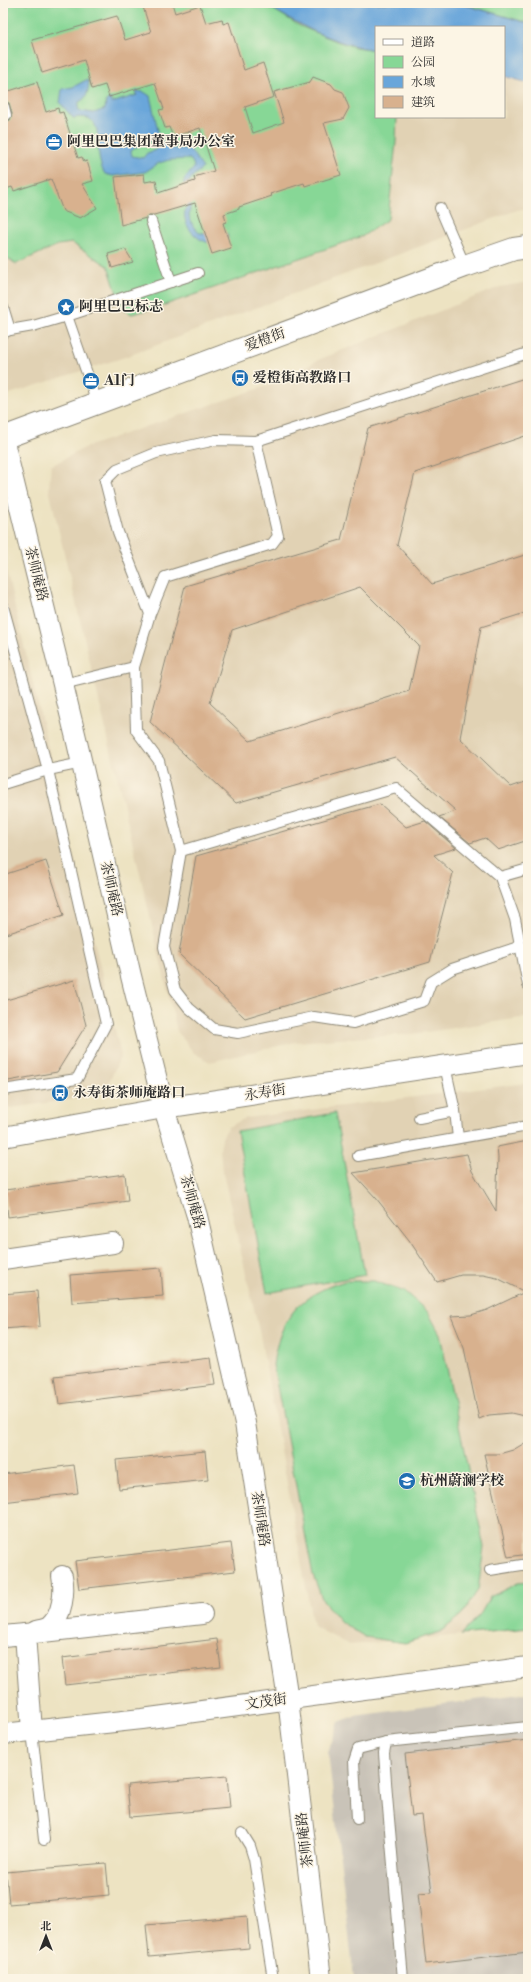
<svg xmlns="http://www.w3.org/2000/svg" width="531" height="1982" viewBox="0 0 531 1982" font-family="'Libre Bodoni','Noto Serif SC',serif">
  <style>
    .built { fill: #e1d2b4; fill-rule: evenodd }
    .industrial { fill: #c9c3b8 }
    .green { fill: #87d796; stroke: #598160 }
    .water { fill: #69a6da; stroke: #4a6882; fill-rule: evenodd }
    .building { fill: #d8b18e; fill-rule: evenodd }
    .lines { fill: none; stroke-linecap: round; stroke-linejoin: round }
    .service-casing { stroke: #8c8776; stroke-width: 12 }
    .minor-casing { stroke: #8c8776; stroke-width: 22 }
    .tertiary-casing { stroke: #8c8776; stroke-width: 24 }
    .service { stroke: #fff; stroke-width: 10 }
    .minor { stroke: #fff; stroke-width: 20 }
    .tertiary { stroke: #fff; stroke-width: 22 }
    .labels { text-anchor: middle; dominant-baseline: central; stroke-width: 3; stroke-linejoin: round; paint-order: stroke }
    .poi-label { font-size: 14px; font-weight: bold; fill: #2b2b2b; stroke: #fcf5e5; text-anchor: start }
    .street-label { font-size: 14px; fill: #2b2b2b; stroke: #fcf5e5 }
  </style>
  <rect width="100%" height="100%" fill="#fcf5e5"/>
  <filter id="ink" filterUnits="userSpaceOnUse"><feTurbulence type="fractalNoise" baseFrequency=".025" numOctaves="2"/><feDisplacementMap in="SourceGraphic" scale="8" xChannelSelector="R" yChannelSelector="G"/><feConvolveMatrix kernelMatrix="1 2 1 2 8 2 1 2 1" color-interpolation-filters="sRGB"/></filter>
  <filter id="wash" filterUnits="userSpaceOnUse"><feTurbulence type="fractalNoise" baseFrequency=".012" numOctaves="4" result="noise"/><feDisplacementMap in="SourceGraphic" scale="16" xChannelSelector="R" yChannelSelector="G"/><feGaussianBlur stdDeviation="0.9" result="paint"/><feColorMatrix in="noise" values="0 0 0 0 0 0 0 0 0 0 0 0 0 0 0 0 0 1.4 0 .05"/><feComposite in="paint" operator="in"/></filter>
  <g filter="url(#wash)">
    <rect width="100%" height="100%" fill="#ede3c2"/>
    <g class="built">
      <path d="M3,3H528V208L517,210L125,357L3,396ZM376,27H504V117H376Z"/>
      <polygon points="528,282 528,1017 413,1034 295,1042 210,1062 194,1053 177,1031 49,489 51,466 86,447 275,383 318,360 500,287"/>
      <polygon points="3,557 121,1055 110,1080 101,1090 89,1097 3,1109"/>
      <polygon points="528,1083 528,1629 349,1645 313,1626 260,1335 222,1169 220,1150 222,1138 228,1127 246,1118"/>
    </g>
    <polygon class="industrial" points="528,1693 528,1979 354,1979 328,1752 339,1722 354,1716"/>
    <g class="green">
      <polygon points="3,3 263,3 300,26 336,41 355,47 376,50 376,117 397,117 396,142 388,219 363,236 159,307 132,314 122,309 108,266 72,243 58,245 16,264 6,257 3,247"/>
      <polygon points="458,3 528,3 528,23 463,4"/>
      <polygon points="335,1113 365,1275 267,1293 237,1131"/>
      <path d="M345,1281H374L405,1292L428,1312L440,1334L484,1547L478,1590L461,1616L440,1632L405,1643L365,1637L341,1622L323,1601L313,1575L273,1365C280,1317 299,1295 345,1281Z"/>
      <polygon points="528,1582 528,1628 461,1635 481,1613 490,1597 518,1583"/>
    </g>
    <g class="water">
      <path d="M263,3H458L528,23V83L504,76V27H376V50C333,44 299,25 263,3Z"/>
      <path d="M86,80L89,81C88,91 88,98 79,102L78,109L81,111L94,113L105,109L106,101L110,98L112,103L137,95L136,91L144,92L150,96L160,139L170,147L176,149L189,148L203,168L193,176L189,182L183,184L185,178L194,168L193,163L190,159L169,160L159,163L145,172L113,176L105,174C90,152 111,111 73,118L60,103L62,89L73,87ZM145,141H152L157,143L156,150L147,153L143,158L132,156L131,151Z"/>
      <path d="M191,201L189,216L193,226L199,233H223L227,234L228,238C224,240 218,243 213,243C194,243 174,216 191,201Z"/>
    </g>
    <g id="blocks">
      <g class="building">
        <polygon points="157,3 172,3 175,13 200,5 206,23 222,19 223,24 229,22 244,70 263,63 274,97 245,107 253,133 284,122 274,92 310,82 313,77 331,84 335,89 343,92 349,108 343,119 324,123 341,175 305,186 304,183 270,194 272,196 239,207 239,209 224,214 226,222 223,223 231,248 212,254 195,203 154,215 149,215 146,218 121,225 115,177 144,174 145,182 156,180 158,193 195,181 194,177 214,171 200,128 173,137 169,127 165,128 159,110 164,109 155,83 109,97 105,85 92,89 84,60 42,73 32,40 117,16 125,40 151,32 143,7"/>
        <polygon points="37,82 46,112 58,108 59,113 63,112 78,158 82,157 84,162 87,161 93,181 82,184 97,208 80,218 63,211 51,179 14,191 12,187 3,190 3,122 10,120 12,114 9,103 3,101 3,93"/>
        <polygon points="125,249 133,262 112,268 108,254"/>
        <path d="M528,377V435L415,473L397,545L432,584L528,554V612L481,627L460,738L511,787L528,781V840L498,850L485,838L470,843L439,817L456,811L395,757L236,803L150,722L185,586L341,540L368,428ZM360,587L419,646L409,691L250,741L210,703L232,630Z"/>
        <polygon points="380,804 406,827 425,821 456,848 434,855 453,873 430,962 245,1018 179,954 196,856"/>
        <polygon points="46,861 64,915 3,935 3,875"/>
        <polygon points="74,980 86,1025 57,1072 3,1082 3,1001"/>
        <polygon points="528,1141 528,1417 511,1413 489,1415 479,1419 464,1348 451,1316 471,1315 487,1310 525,1292 497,1278 483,1275 461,1275 437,1282 409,1240 376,1198 353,1173 467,1154 472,1171 496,1211 498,1158 497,1147"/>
        <polygon points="125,1174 128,1201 8,1217 5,1190"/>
        <polygon points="161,1268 163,1296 72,1303 70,1275"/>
        <polygon points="37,1291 40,1326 3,1329 3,1294"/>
        <polygon points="211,1358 215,1385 59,1404 55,1376"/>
        <polygon points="528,1441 528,1554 508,1557 484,1454 499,1454 513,1450"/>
        <polygon points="205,1451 208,1480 119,1489 116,1460"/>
        <polygon points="74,1465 78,1493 3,1502 3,1474"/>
        <polygon points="231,1543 235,1571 79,1589 75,1561"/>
        <polygon points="217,1639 221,1667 65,1685 62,1658"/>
        <polygon points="528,1740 528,1952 426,1964 418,1893 432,1892 422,1815 412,1816 405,1754"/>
        <polygon points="227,1776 230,1808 130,1817 127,1785"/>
        <polygon points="106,1863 109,1895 9,1904 6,1872"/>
        <polygon points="247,1916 249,1948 149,1957 146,1925"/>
      </g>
    </g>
  </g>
  <g filter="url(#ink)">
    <use href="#blocks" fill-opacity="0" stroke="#8c8776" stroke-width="1"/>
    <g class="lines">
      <defs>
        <g id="service">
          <polyline points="3,116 6,115 4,107"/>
          <polyline points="440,208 465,266"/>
          <polyline points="151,221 171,282"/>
          <polyline points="3,307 10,330"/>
          <polyline points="67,316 198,273"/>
          <polyline points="3,333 10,330 33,326 67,316 97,402"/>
          <polyline points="256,441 528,353"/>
          <polyline points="3,606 48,770 106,1024 77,1079 3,1090"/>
          <polyline points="150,614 118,532 105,481 117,469 156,453 216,440 256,441 278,536 272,544 165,577 150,614 134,667 136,730 159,761 181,851 396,788 500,877 515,919 528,985"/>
          <polyline points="63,684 134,667"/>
          <polyline points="3,784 48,770 82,763"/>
          <polyline points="181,851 164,947 175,990 189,1008 214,1029 238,1033 314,1017 353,1023 424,1001 431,982 452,969 521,946"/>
          <polyline points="500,877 528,869"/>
          <polyline points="455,1111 458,1138"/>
          <polyline points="419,1118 455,1111 445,1066"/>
          <polyline points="358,1156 528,1126"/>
          <polyline points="490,1570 528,1564"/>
          <polyline points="32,1731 44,1840"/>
          <polyline points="357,1819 354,1761 358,1749 386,1742"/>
          <polyline points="242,1833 250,1846 254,1859 273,1979"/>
          <polyline points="403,1979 387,1796 384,1753 386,1742 528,1727"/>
        </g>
        <g id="minor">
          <polyline points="3,438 76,738 131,976 164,1108 197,1216 245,1423 288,1699 321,1979"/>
          <polyline points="3,1137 164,1108 528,1053"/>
          <polyline points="3,1259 113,1243"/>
          <path d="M36,1631C40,1630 46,1629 49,1627C63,1616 65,1591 62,1576"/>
          <polyline points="25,1634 202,1614"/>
          <polyline points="3,1636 25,1634 32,1731"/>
          <polyline points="3,1734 142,1719 528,1667"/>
        </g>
        <polyline id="tertiary" points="3,438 465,266 514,249 528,247"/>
      </defs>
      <use href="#service" class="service-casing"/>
      <use href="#minor" class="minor-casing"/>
      <use href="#tertiary" class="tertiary-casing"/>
      <use href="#service" class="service"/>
      <use href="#minor" class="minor"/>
      <use href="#tertiary" class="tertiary"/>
    </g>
  </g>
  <defs>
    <symbol id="office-disc" viewBox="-11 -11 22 22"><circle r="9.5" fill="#1f6fb2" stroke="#fcf5e5"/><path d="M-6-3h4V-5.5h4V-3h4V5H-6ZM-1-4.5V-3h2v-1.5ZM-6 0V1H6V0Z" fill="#fff"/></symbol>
    <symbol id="sight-disc" viewBox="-11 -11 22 22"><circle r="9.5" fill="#1f6fb2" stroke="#fcf5e5"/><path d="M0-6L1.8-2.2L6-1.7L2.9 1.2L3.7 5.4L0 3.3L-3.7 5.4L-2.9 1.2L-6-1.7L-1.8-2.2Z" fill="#fff"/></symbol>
    <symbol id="bus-disc" viewBox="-11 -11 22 22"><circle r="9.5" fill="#1f6fb2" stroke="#fcf5e5"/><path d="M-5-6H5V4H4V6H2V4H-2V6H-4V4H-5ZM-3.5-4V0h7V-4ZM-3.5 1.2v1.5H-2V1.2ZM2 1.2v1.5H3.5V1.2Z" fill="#fff"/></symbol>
    <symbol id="school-disc" viewBox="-11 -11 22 22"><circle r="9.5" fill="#1f6fb2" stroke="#fcf5e5"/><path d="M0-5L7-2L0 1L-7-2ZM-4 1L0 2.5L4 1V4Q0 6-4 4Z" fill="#fff"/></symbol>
  </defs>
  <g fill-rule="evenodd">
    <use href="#office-disc" x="44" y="132" width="20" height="20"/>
    <use href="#sight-disc" x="56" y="297" width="20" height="20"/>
    <use href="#bus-disc" x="230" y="368" width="20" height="20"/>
    <use href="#office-disc" x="81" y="371" width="20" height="20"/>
    <use href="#bus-disc" x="50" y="1083" width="20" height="20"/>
    <use href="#school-disc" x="397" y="1471" width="20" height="20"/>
  </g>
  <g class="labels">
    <g class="poi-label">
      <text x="67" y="142">阿里巴巴集团董事局办公室</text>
      <text x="79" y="307">阿里巴巴标志</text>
      <text x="253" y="378">爱橙街高教路口</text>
      <text x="104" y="381">A1门</text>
      <text x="73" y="1093">永寿街茶师庵路口</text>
      <text x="420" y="1481">杭州蔚澜学校</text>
    </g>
    <g class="street-label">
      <text transform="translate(265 340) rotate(-20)">爱橙街</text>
      <text transform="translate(36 574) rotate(76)">茶师庵路</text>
      <text transform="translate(111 889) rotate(77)">茶师庵路</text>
      <text transform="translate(265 1093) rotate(-9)">永寿街</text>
      <text transform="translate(192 1202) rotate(74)">茶师庵路</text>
      <text transform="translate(260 1519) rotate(81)">茶师庵路</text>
      <text transform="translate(266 1702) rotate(-8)">文茂街</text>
      <text transform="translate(305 1840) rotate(-97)">茶师庵路</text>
    </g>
  </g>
  <rect width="531" height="1982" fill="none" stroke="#fcf5e5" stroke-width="16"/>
  <rect x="375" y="26" width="130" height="92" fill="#fcf5e5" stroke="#a8a49b"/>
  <rect x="383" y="39" width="20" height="6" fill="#ffffff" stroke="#a8a49b"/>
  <text x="411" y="46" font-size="12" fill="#2b2b2b">道路</text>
  <rect x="383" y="56" width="20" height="12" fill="#87d796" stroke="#a8a49b"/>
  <text x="411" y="66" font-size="12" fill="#2b2b2b">公园</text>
  <rect x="383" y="76" width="20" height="12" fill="#69a6da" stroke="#a8a49b"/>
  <text x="411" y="86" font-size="12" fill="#2b2b2b">水域</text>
  <rect x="383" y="96" width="20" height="12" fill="#d8b18e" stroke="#a8a49b"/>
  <text x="411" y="106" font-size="12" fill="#2b2b2b">建筑</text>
  <g transform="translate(46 1936)" stroke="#fcf5e5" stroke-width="3" paint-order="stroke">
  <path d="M0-3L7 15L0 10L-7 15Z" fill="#2b2b2b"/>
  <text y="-6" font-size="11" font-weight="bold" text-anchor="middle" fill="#2b2b2b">北</text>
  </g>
</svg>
